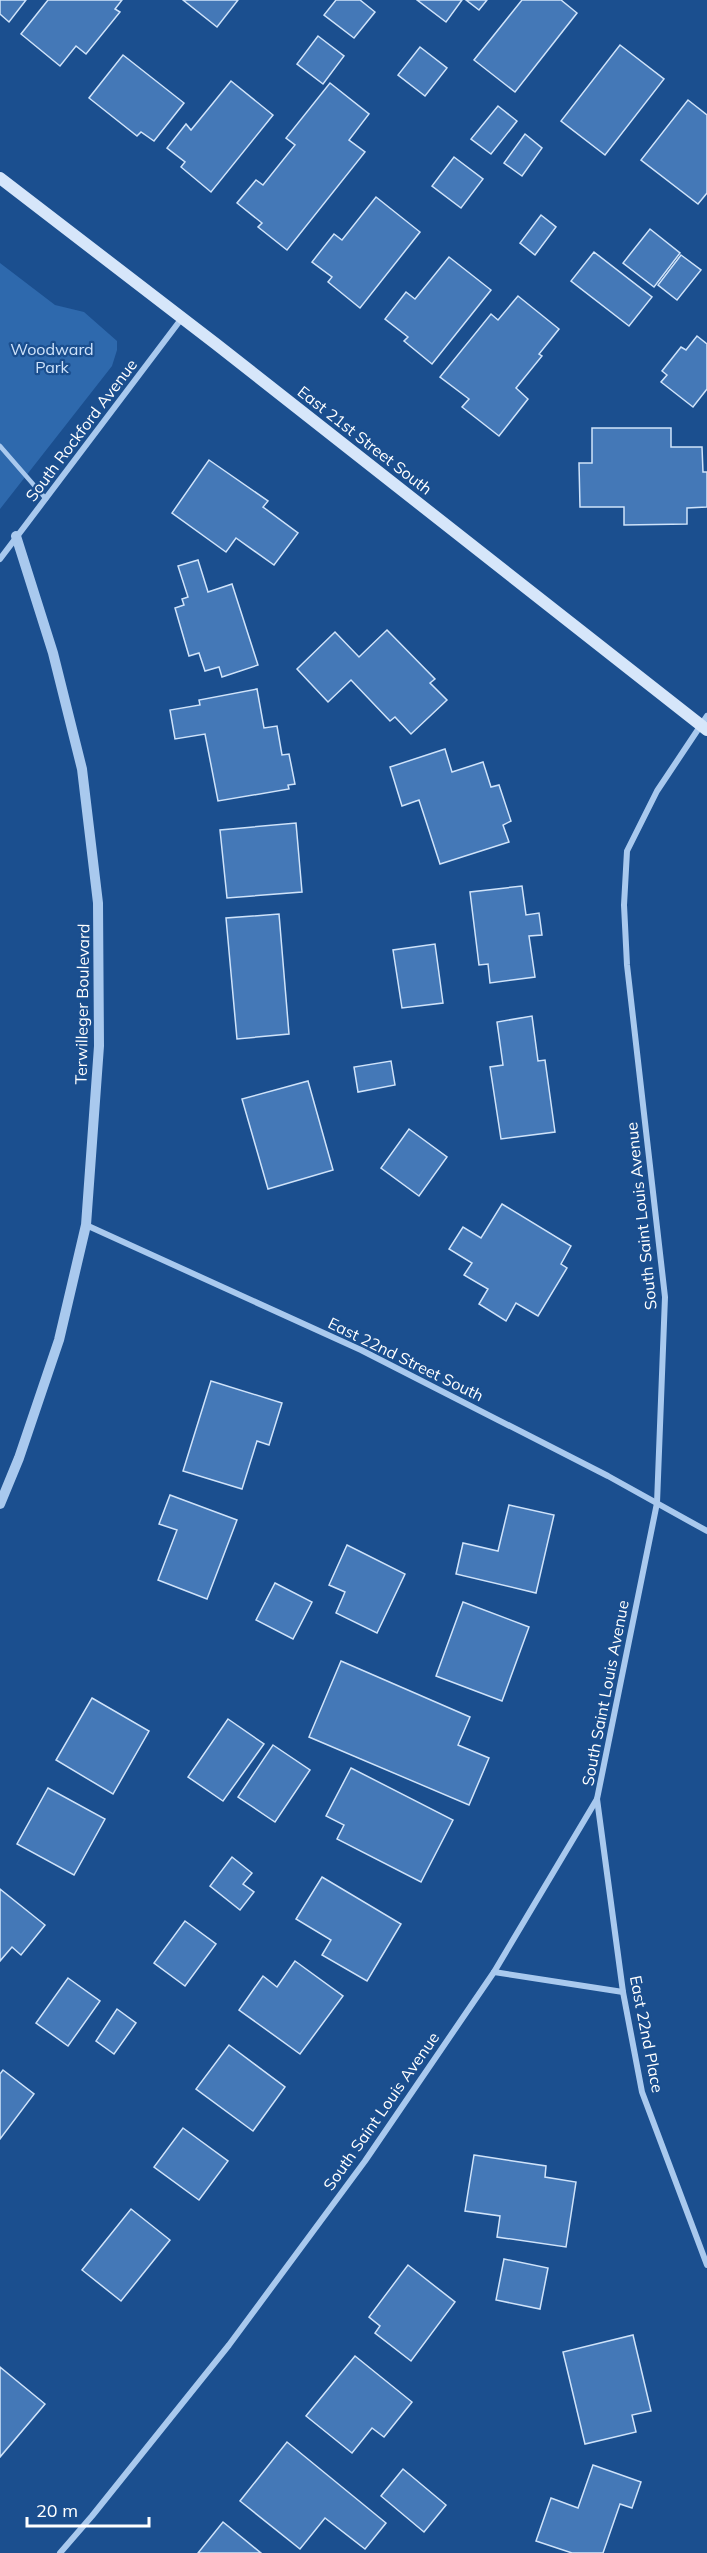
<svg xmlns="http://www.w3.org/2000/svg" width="707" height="2553" viewBox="0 0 707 2553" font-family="Mulish,sans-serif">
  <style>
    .green { fill: #2e69ad }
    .building { fill: #4478b7; stroke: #cfe3fa; stroke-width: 1.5 }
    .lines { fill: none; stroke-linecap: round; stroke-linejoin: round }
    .service { stroke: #a9c9ee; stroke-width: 4.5 }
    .minor { stroke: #a9c9ee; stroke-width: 6 }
    .tertiary { stroke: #a9c9ee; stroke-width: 10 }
    .secondary { stroke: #d6e6fa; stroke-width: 12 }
    .labels { text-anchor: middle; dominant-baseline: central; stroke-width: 4.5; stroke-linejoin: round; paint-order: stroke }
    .park-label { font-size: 16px; fill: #cfe3fa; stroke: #1b4f8f }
    .street-label { font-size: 16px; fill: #fff; stroke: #1b4f8f }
  </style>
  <rect width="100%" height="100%" fill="#1b4f8f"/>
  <polygon class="green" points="0,263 55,305 84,312 117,341 117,350 112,366 0,509"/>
  <g class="building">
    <polygon points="0,0 26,0 9,22 0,14"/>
    <polygon points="48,0 122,0 115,9 120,12 86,54 76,46 60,66 21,34"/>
    <polygon points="183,0 238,0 217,27"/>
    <polygon points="336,0 360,0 375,12 354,38 324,15"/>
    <polygon points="417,0 462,0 446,22"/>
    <polygon points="466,0 487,0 479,10"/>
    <polygon points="522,0 561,0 577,13 515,92 474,60"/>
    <polygon points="318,36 344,56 323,84 297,64"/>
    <polygon points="620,45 664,79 605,155 561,121"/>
    <polygon points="420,47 447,68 425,96 398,75"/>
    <polygon points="123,55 184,103 154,141 141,132 137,136 89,98"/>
    <polygon points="231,81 273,115 211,192 181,167 185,162 167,148 186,124 191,130"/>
    <polygon points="330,83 369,114 349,140 365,152 287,250 258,227 262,223 237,203 256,180 263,185 295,145 286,138"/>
    <polygon points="688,100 707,115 707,193 698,204 641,160"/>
    <polygon points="498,106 517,121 491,154 471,139"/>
    <polygon points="525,134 542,148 522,176 504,163"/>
    <polygon points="454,157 483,179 461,208 432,186"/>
    <polygon points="376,197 420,232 360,308 328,282 332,277 312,262 334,234 342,240"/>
    <polygon points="541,215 556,227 535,255 520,243"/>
    <polygon points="650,229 680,253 654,287 623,263"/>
    <polygon points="594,252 652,297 629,326 571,281"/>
    <polygon points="681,255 701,270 677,300 658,285"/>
    <polygon points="449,257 491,290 432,364 404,341 408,337 385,319 406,292 415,299"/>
    <polygon points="518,296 559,329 539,354 542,356 516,388 528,399 499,436 462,407 469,399 440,377 491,314 498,320"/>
    <polygon points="697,336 707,344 707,389 693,407 661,382 667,375 662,371 681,347 686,350"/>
    <polygon points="592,428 671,428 671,447 702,447 703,472 707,472 707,507 687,508 687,524 624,525 624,507 580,507 579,463 592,463"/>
    <polygon points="209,460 268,501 263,507 298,533 274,565 236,538 226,552 172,513"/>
    <polygon points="198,560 208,592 232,584 258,665 222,677 219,667 205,671 199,653 189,656 175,608 184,605 182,599 188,597 178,566"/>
    <polygon points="387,630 435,679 430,683 447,700 411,734 395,717 390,721 351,680 328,702 297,669 335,632 359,657"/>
    <polygon points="257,689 264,728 277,726 282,755 289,754 295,784 288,785 289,789 218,801 205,734 175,739 170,710 200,705 199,700"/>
    <polygon points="445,749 452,772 483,762 491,787 499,785 511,821 503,825 509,842 440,864 419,800 402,806 390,767"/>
    <polygon points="296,823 302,892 227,898 220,830"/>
    <polygon points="522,886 526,915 539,913 542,935 529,936 535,977 490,983 488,964 479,965 470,892"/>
    <polygon points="279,914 289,1034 237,1039 226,918"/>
    <polygon points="435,944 443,1003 402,1008 393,950"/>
    <polygon points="532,1016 538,1061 545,1060 555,1132 501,1139 490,1067 503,1065 497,1022"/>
    <polygon points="391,1061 395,1085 358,1092 354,1067"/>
    <polygon points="308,1081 333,1170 268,1189 242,1099"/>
    <polygon points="409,1129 447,1157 419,1196 381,1168"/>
    <polygon points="502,1204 571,1246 561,1264 567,1268 538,1316 516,1303 506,1321 479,1304 488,1289 464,1275 472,1263 449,1249 463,1227 481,1238"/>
    <polygon points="211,1381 282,1403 269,1445 257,1441 242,1489 183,1471"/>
    <polygon points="170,1495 237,1520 207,1599 158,1580 177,1530 159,1524"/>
    <polygon points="509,1505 554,1515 536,1593 456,1574 463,1543 498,1551"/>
    <polygon points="347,1545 405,1574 377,1633 336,1613 345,1592 329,1585"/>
    <polygon points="275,1583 312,1602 293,1639 256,1620"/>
    <polygon points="463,1602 529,1627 502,1701 436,1676"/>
    <polygon points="341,1661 470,1717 458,1745 489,1758 469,1805 309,1737"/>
    <polygon points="92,1698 149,1731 113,1794 56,1760"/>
    <polygon points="228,1719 264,1744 223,1801 188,1777"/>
    <polygon points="273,1745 310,1770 275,1822 238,1797"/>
    <polygon points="351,1768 453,1820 421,1882 337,1839 344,1825 326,1816"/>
    <polygon points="48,1788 105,1819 74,1875 17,1844"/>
    <polygon points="232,1857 252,1873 243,1884 254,1892 240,1910 210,1886"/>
    <polygon points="322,1877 401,1924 367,1981 322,1955 331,1940 296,1919"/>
    <polygon points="0,1889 45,1925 21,1955 12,1947 0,1961"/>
    <polygon points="185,1921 216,1944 185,1986 154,1963"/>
    <polygon points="295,1961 343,1996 300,2054 239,2010 263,1976 277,1987"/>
    <polygon points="68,1978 100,2001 68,2046 36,2023"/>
    <polygon points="117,2009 136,2023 114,2054 96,2041"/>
    <polygon points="229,2045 285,2087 253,2131 196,2089"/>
    <polygon points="3,2070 34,2094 0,2139 0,2074"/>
    <polygon points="183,2128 228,2161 199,2200 154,2167"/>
    <polygon points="474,2155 546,2166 545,2177 576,2182 566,2247 497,2237 500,2216 465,2211"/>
    <polygon points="131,2209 170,2240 121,2301 82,2270"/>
    <polygon points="504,2259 548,2268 540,2309 496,2300"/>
    <polygon points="408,2265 455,2302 411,2361 375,2333 380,2326 369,2317"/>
    <polygon points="633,2335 651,2411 632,2415 636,2432 585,2444 563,2352"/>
    <polygon points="355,2356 412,2402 384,2437 372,2428 352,2453 306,2416"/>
    <polygon points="0,2367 45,2404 0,2457"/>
    <polygon points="287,2442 386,2523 365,2549 325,2518 300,2549 240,2501"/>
    <polygon points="593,2465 641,2482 632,2508 620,2504 603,2553 572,2553 536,2541 551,2498 578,2508"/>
    <polygon points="403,2469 446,2505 424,2532 381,2496"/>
    <polygon points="223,2522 261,2553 198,2553"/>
  </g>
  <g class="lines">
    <polyline class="service" points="0,446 46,499"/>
    <g class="minor">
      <polyline points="0,559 182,318"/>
      <polyline points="86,1225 361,1350 608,1476 707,1531"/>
      <polyline points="597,1799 623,1992 642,2092 707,2265"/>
      <polyline points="494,1972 623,1992"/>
      <polyline points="60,2553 92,2516 229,2345 365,2161 494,1972 597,1799 657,1503 665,1297 627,965 624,905 627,851 657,791 707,716"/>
    </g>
    <polyline class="tertiary" points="0,1504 19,1458 59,1340 86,1225 99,1046 98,903 82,769 53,653 16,536"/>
    <polyline class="secondary" points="0,178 216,344 707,730"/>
  </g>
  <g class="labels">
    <g class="park-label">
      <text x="52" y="349">Woodward<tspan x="52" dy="18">Park</tspan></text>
    </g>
    <g class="street-label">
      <text transform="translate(81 430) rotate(-53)">South Rockford Avenue</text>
      <text transform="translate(365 440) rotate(38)">East 21st Street South</text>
      <text transform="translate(82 1004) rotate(-89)">Terwilleger Boulevard</text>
      <text transform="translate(641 1216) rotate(-96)">South Saint Louis Avenue</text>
      <text transform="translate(406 1359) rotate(26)">East 22nd Street South</text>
      <text transform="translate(605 1693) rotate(-79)">South Saint Louis Avenue</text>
      <text transform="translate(647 2034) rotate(79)">East 22nd Place</text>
      <text transform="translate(381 2111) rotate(-55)">South Saint Louis Avenue</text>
    </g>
  </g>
  <path d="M27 2517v9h122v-9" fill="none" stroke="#ffffff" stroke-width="3"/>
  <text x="36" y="2517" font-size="18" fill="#ffffff" stroke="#1b4f8f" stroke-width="4.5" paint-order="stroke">20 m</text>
</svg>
